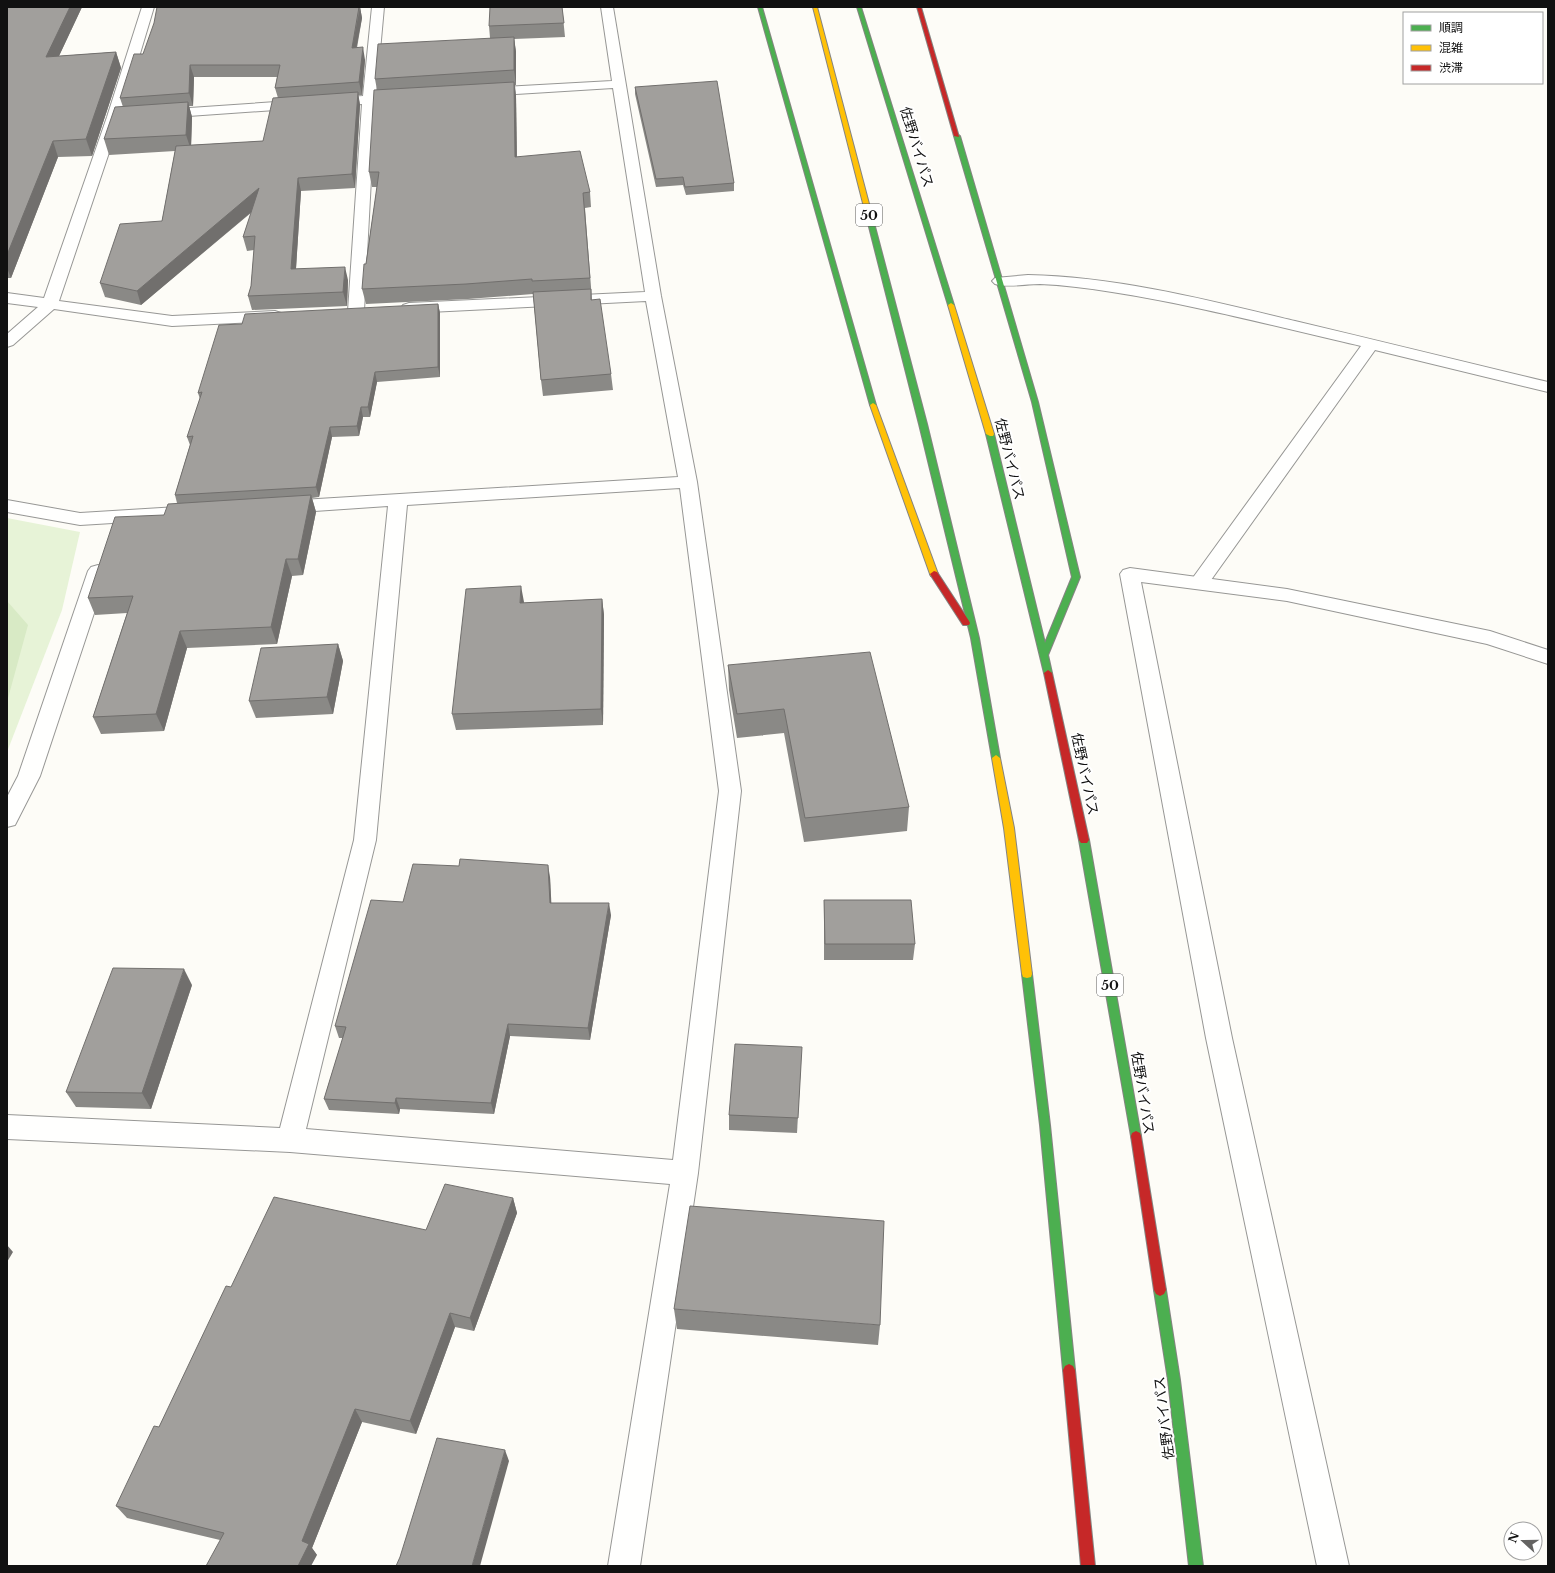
<svg xmlns="http://www.w3.org/2000/svg" width="1555" height="1573" viewBox="0 0 1555 1573" font-family="'Libre Baskerville','Noto Sans JP',serif">
  <style>
    .green { fill: #e7f3d7 }
    .forest { fill: #d8eac5 }
    .lines { fill: none; stroke-linecap: round; stroke-linejoin: round }
    .lane-casing { stroke: #979795; stroke-width: 2 }
    .street-casing { stroke: #979795; stroke-width: 2 }
    .fast-casing { stroke: #858482; stroke-width: 2 }
    .slow-casing { stroke: #858482; stroke-width: 2 }
    .jam-casing { stroke: #858482; stroke-width: 2 }
    .lane { fill: #fffffe; fill-rule: evenodd }
    .street { fill: #fffffe; fill-rule: evenodd }
    .fast { fill: #4caf50; fill-rule: evenodd }
    .slow { fill: #ffc107; fill-rule: evenodd }
    .jam { fill: #c62828; fill-rule: evenodd }
    .wall { fill: #8a8986; fill-rule: evenodd }
    .shaded-wall { fill: #716f6d }
    .building { fill: #a19f9c; stroke: #716f6d }
    .labels { text-anchor: middle; dominant-baseline: central; stroke-width: 4; stroke-linejoin: round; paint-order: stroke }
    .shield { fill: #fff; stroke: #585858; stroke-width: 1 }
    .shield-label { font-size: 13px; font-weight: bold; fill: #111 }
    .street-label { font-size: 14px; fill: #111; stroke: #fff }
  </style>
  <rect width="100%" height="100%" fill="#fdfcf7"/>
  <polygon class="green" points="7,518 80,532 62,610 7,752"/>
  <polygon class="forest" points="7,601 28,625 7,702"/>
  <g class="lines">
    <defs>
      <path id="lane" d="M1028,275C1118,277 1208,300 1295,321C1380,341 1464,362 1548,382V392L1375,350L1206,587L1199,589L1192,587L1189,583L1192,579L1361,346C1278,327 1196,305 1112,292C1088,288 1064,285 1040,284C1025,284 1008,288 995,284L992,281L995,278Z"/>
      <g id="street">
        <polygon points="142,7 154,7 121,117 59,301 172,316 275,311 281,313 283,316 281,319 275,321 172,326 54,309 13,345 7,347 7,334 38,307 7,303 7,293 44,298 107,117"/>
        <polygon points="372,7 384,7 376,95 403,93 408,94 410,97 408,100 375,103 364,311 362,314 356,316 350,314 348,311 362,104 160,118 155,117 153,114 155,111 160,110 363,96"/>
        <path d="M601,7H613L661,296L697,482L741,791L698,1173L640,1566H608L670,1184L290,1152L7,1139V1115L280,1128L354,840L388,506L285,513L278,511L276,507L278,503L285,501L678,477L646,301L409,313L403,311L401,308L403,305L409,303L645,292L613,88L485,96L480,95L478,92L480,89L485,88L612,81ZM680,488L719,791L673,1160L306,1129L376,840L407,505Z"/>
        <polygon points="7,500 80,513 194,506 201,508 203,512 201,516 194,518 80,525 7,512"/>
        <polygon points="98,565 105,567 108,571 40,776 15,825 7,827 7,797 18,776 88,571 91,567"/>
        <polygon points="1130,568 1287,589 1490,631 1548,650 1548,664 1487,644 1287,601 1141,582 1232,1038 1349,1566 1317,1566 1206,1038 1120,574 1123,570"/>
      </g>
      <g id="fast">
        <polygon points="758,7 762,7 876,405 875,406 871,406 870,405"/>
        <polygon points="857,7 861,7 954,305 953,306 948,305"/>
        <polygon points="957,134 960,136 1038,402 1080,577 1048,655 1052,673 1048,676 1044,673 986,434 987,432 990,432 994,434 1045,643 1072,577 1032,402 954,136"/>
        <polygon points="870,217 873,219 927,424 979,638 1000,758 996,761 992,758 971,638 919,424 867,219"/>
        <polygon points="1084,836 1087,837 1089,840 1141,1136 1140,1139 1136,1141 1132,1139 1131,1136 1079,840 1081,837"/>
        <polygon points="1027,970 1031,971 1032,974 1050,1125 1075,1370 1073,1374 1069,1376 1065,1374 1063,1370 1040,1125 1022,974 1023,971"/>
        <polygon points="1160,1284 1164,1286 1166,1290 1180,1380 1203,1566 1189,1566 1168,1380 1154,1290 1156,1286"/>
      </g>
      <g id="slow">
        <polygon points="813,7 817,7 873,219 872,220 867,219"/>
        <polygon points="951,303 954,305 994,434 993,436 990,436 986,434 948,305"/>
        <polygon points="873,403 876,405 938,574 937,576 931,576 930,574 870,405"/>
        <polygon points="996,755 1000,758 1014,828 1032,974 1031,977 1027,978 1023,977 1022,974 1004,828 992,758"/>
      </g>
      <g id="jam">
        <polygon points="917,7 921,7 959,137 954,136"/>
        <polygon points="934,571 937,572 969,621 970,623 969,625 963,625 930,574"/>
        <polygon points="1048,670 1052,673 1089,840 1087,843 1081,843 1079,840 1044,673"/>
        <polygon points="1136,1131 1140,1133 1141,1136 1166,1290 1164,1294 1160,1296 1156,1294 1154,1290 1131,1136 1132,1133"/>
        <polygon points="1069,1364 1073,1366 1075,1370 1095,1566 1081,1566 1063,1370 1065,1366"/>
      </g>
    </defs>
    <use href="#lane" class="lane-casing"/>
    <use href="#street" class="street-casing"/>
    <use href="#fast" class="fast-casing"/>
    <use href="#slow" class="slow-casing"/>
    <use href="#jam" class="jam-casing"/>
    <use href="#lane" class="lane"/>
    <use href="#street" class="street"/>
    <use href="#fast" class="fast"/>
    <use href="#slow" class="slow"/>
    <use href="#jam" class="jam"/>
  </g>
  <g class="wall">
    <polygon points="7,7 82,7 59,56 116,52 121,68 92,156 58,157 11,278 7,278"/>
    <path d="M360,7L362,18L357,48L365,60L362,95H358L360,105L355,188L301,191L296,269L348,280L347,306L252,310L248,296L251,286L254,250L247,251L243,237L252,212L141,305L105,297L100,283L162,221L175,151L109,155L104,139L123,107L120,98L143,54ZM194,77H277L275,88L278,98L263,141L191,145L192,117L189,106H193Z"/>
    <polygon points="562,7 565,37 514,39 516,52 516,85 515,85 516,96 517,157 590,192 591,207 585,208 592,300 611,374 613,390 543,396 541,380 533,294 468,299 366,304 362,289 377,187 372,187 369,172 377,90 375,79 490,38 489,26"/>
    <polygon points="635,87 734,183 734,191 686,195 683,185 656,187 635,94"/>
    <polygon points="438,304 440,313 440,377 377,382 370,417 363,417 359,436 332,437 319,497 312,498 316,512 303,575 292,576 277,644 187,648 164,731 101,734 93,717 127,613 95,615 88,598 164,515 177,503 175,495 190,445 187,437 200,399 198,393 242,324"/>
    <polygon points="602,599 604,615 603,725 456,730 452,714 524,603"/>
    <polygon points="338,644 343,661 333,714 256,718 249,701"/>
    <polygon points="728,665 909,807 907,831 804,842 784,733 737,738 729,690"/>
    <polygon points="550,877 551,903 611,915 590,1040 510,1036 494,1114 400,1109 399,1114 329,1110 324,1099 343,1038 339,1038 335,1026 403,902"/>
    <polygon points="824,900 915,944 913,960 824,960"/>
    <polygon points="192,985 151,1109 76,1107 66,1092"/>
    <polygon points="801,1063 797,1133 729,1130 729,1115"/>
    <polygon points="513,1198 517,1213 474,1331 455,1327 416,1434 362,1422 312,1548 317,1555 220,1540 127,1518 116,1506 159,1427 231,1287 426,1230"/>
    <polygon points="674,1309 880,1325 878,1345 677,1329"/>
  </g>
  <g class="shaded-wall">
    <polygon points="70,7 82,7 51,73 46,57"/>
    <polygon points="360,7 362,18 354,60 352,48"/>
    <polygon points="514,37 516,52 516,85 514,70"/>
    <polygon points="363,47 365,60 362,95 359,82"/>
    <polygon points="116,52 121,68 92,156 86,139"/>
    <polygon points="190,65 194,77 193,106 189,93"/>
    <polygon points="514,82 516,96 517,172 515,157"/>
    <polygon points="358,92 360,105 355,188 352,174"/>
    <polygon points="188,102 192,117 191,150 186,135"/>
    <polygon points="53,141 58,157 11,278 7,268 7,255"/>
    <polygon points="298,178 301,191 295,283 291,269"/>
    <polygon points="259,188 263,202 141,305 137,291"/>
    <polygon points="345,267 348,280 347,306 343,292"/>
    <polygon points="438,304 440,313 440,377 438,367"/>
    <polygon points="375,372 377,382 370,417 368,407"/>
    <polygon points="361,407 363,417 359,436 357,426"/>
    <polygon points="330,427 332,437 319,497 316,487"/>
    <polygon points="311,495 316,512 303,575 298,559"/>
    <polygon points="286,559 292,576 277,644 271,627"/>
    <polygon points="521,586 524,602 523,619 520,603"/>
    <polygon points="602,599 604,615 603,725 601,709"/>
    <polygon points="180,631 187,648 164,731 156,714"/>
    <polygon points="338,644 343,661 333,714 327,697"/>
    <polygon points="548,865 550,877 552,915 550,903"/>
    <polygon points="609,903 611,915 590,1040 588,1028"/>
    <polygon points="184,969 192,985 151,1109 142,1093"/>
    <polygon points="508,1024 510,1036 494,1114 491,1103"/>
    <polygon points="396,1098 400,1109 399,1114 395,1103"/>
    <polygon points="513,1198 517,1213 474,1331 470,1318"/>
    <polygon points="7,1245 13,1252 7,1262"/>
    <polygon points="450,1313 455,1327 416,1434 410,1421"/>
    <polygon points="355,1409 362,1422 312,1548 317,1555 311,1566 298,1566 302,1541"/>
    <polygon points="505,1450 509,1461 480,1566 472,1566"/>
  </g>
  <g class="building">
    <polygon points="7,7 70,7 46,57 116,52 86,139 53,141 7,255"/>
    <polygon points="157,7 359,7 352,48 363,47 359,82 275,88 280,65 190,65 189,93 120,98 134,54 143,54 154,23"/>
    <polygon points="490,7 562,7 564,23 489,26"/>
    <polygon points="514,37 514,70 375,79 378,44"/>
    <polygon points="717,81 734,183 685,187 683,177 656,179 635,87"/>
    <polygon points="514,82 515,157 580,151 590,192 583,193 590,278 532,281 532,279 466,284 362,289 364,264 366,264 379,172 369,172 374,90"/>
    <polygon points="358,92 352,174 298,178 291,269 345,267 343,292 248,296 251,286 255,236 243,237 259,188 137,291 100,283 120,224 162,221 176,146 263,141 273,98"/>
    <polygon points="188,102 186,135 104,139 115,107"/>
    <polygon points="591,289 591,300 600,299 611,374 541,380 533,292"/>
    <polygon points="438,304 438,367 375,372 368,407 361,407 357,426 330,427 316,487 175,495 193,436 187,437 202,392 198,393 219,325 242,324 245,314"/>
    <polygon points="311,495 298,559 286,559 271,627 180,631 156,714 93,717 133,596 88,598 115,517 164,515 168,504"/>
    <polygon points="521,586 520,603 602,599 601,709 452,714 466,589"/>
    <polygon points="338,644 327,697 249,701 261,648"/>
    <polygon points="870,652 909,807 805,818 784,709 737,714 728,665"/>
    <polygon points="460,859 548,865 550,903 609,903 588,1028 508,1024 491,1103 396,1098 395,1103 324,1099 346,1027 335,1026 371,900 403,902 413,864 459,866"/>
    <polygon points="824,900 911,900 915,944 825,944"/>
    <polygon points="113,968 184,969 142,1093 66,1092"/>
    <polygon points="735,1044 802,1047 798,1118 729,1115"/>
    <polygon points="445,1184 513,1198 470,1318 450,1313 410,1421 355,1409 302,1541 309,1544 298,1566 206,1566 224,1533 116,1506 154,1426 159,1427 226,1286 231,1287 274,1197 426,1230"/>
    <polygon points="690,1206 884,1221 880,1325 674,1309"/>
    <polygon points="437,1438 505,1450 472,1566 396,1566 400,1557"/>
  </g>
  <g class="labels">
    <g class="shield">
      <rect x="856" y="204" width="26" height="22" rx="3"/>
      <rect x="1097" y="974" width="26" height="22" rx="3"/>
    </g>
    <g class="shield-label">
      <text x="869" y="215">50</text>
      <text x="1110" y="985">50</text>
    </g>
    <g class="street-label">
      <text transform="translate(917 147) rotate(73)">佐野バイパス</text>
      <text transform="translate(1010 459) rotate(76)">佐野バイパス</text>
      <text transform="translate(1085 774) rotate(78)">佐野バイパス</text>
      <text transform="translate(1143 1093) rotate(81)">佐野バイパス</text>
      <text transform="translate(1164 1418) rotate(-97)">佐野バイパス</text>
    </g>
  </g>
  <rect width="1555" height="1573" fill="none" stroke="#111111" stroke-width="16"/>
  <rect x="1403" y="12" width="140" height="72" fill="#ffffff" stroke="#a0a0a0"/>
  <rect x="1411" y="25" width="20" height="6" fill="#4caf50" stroke="#a0a0a0"/>
  <text x="1439" y="32" font-size="12" fill="#111111">順調</text>
  <rect x="1411" y="45" width="20" height="6" fill="#ffc107" stroke="#a0a0a0"/>
  <text x="1439" y="52" font-size="12" fill="#111111">混雑</text>
  <rect x="1411" y="65" width="20" height="6" fill="#c62828" stroke="#a0a0a0"/>
  <text x="1439" y="72" font-size="12" fill="#111111">渋滞</text>
  <g transform="translate(1523 1541) rotate(291)"><circle r="19" fill="#ffffff" stroke="#a0a0a0"/>
  <path d="M0-3L7 15L0 10L-7 15Z" fill="#646362"/>
  <text y="-6" font-size="11" font-weight="bold" text-anchor="middle" fill="#111111">N</text>
  </g>
</svg>
